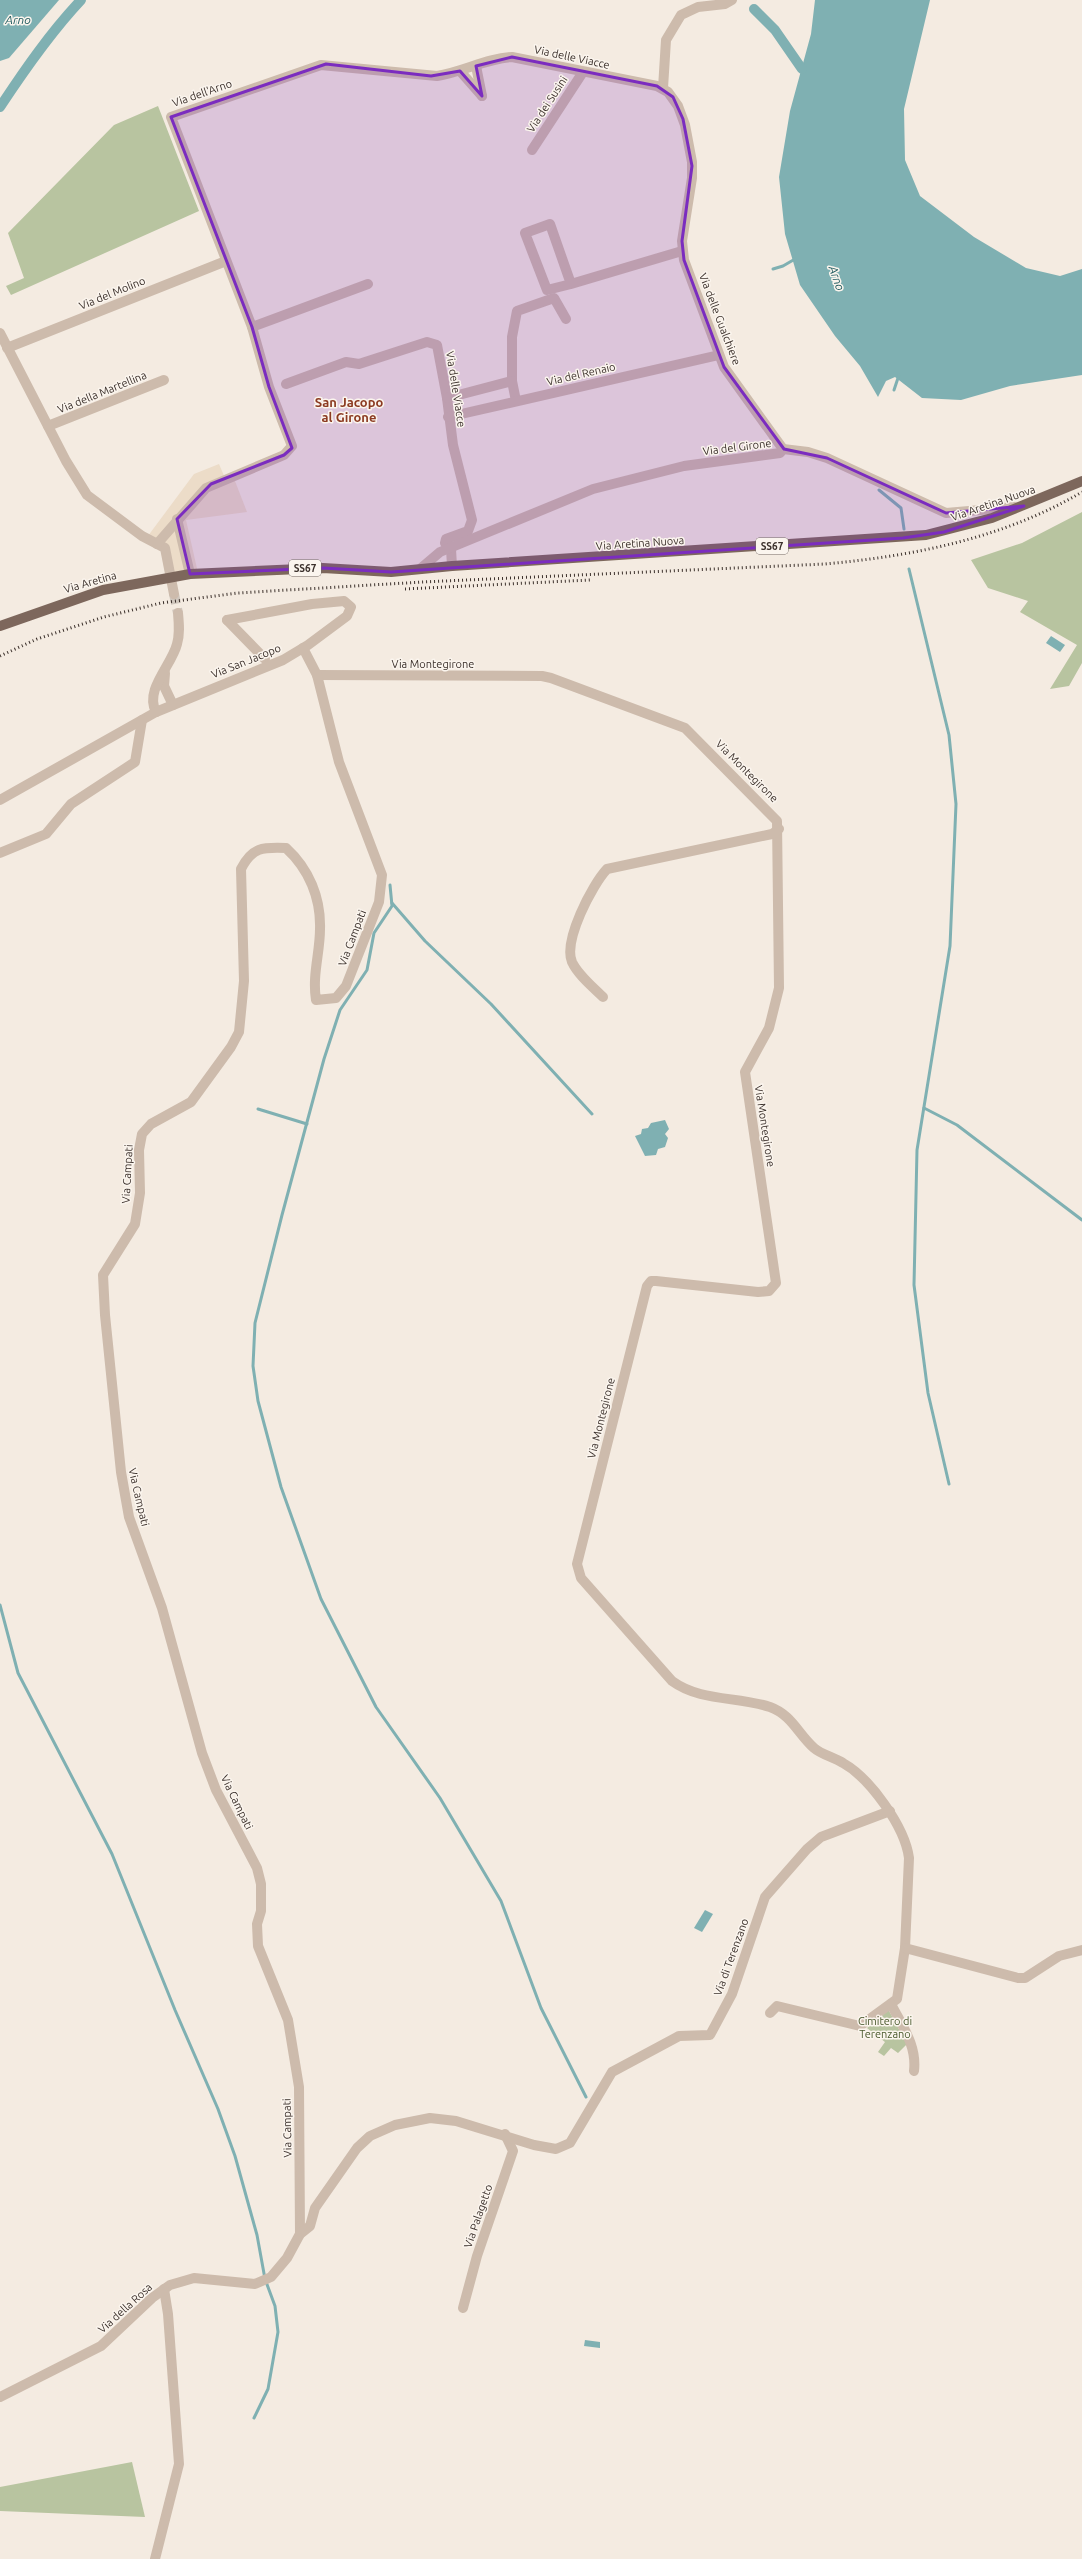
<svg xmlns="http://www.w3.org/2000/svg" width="1082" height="2559" viewBox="0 0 1082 2559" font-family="Ubuntu,sans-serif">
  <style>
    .green { fill: #b8c4a0 }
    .plaza { fill: #ecdcc8 }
    .water { fill: #7fb0b2 }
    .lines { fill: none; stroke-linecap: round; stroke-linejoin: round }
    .stream { stroke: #7fb0b2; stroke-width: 3 }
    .canal { stroke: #7fb0b2; stroke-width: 10 }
    .minor-tunnel { stroke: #cfc6bd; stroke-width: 10; stroke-dasharray: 10 5; stroke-linecap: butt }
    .minor { stroke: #cdbbac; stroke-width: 10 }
    .major { stroke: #7d675c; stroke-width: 10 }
    .rail { stroke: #3b302b; stroke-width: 3; stroke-dasharray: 1 3; stroke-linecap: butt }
    .marked { fill: #7b2cbf; fill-opacity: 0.2; stroke: #7b2cbf; stroke-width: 3; stroke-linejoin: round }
    .labels { text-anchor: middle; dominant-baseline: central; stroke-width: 3; stroke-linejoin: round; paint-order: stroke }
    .shield { fill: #fbf5ee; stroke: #756b66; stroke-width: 1 }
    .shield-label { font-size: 10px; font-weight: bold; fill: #3b302b }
    .street-label { font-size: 11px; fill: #3b302b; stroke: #fbf5ee }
    .park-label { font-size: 11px; fill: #4a5a2e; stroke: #fbf5ee }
    .water-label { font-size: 12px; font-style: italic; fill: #1f5a5e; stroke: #fbf5ee }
    .quarter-label { font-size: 13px; font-weight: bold; fill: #8c3b22; stroke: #fbf5ee }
  </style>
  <rect width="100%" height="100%" fill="#f4ebe1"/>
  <g class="green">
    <polygon points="158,106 199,211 11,295 6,286 24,278 8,233 114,125"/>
    <polygon points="1082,512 1082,663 1069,686 1050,689 1077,645 1020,612 1028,601 988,588 971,560 1022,543"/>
    <polygon points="888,2009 907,2044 898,2053 891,2048 884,2056 878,2052 885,2042 867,2028"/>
    <polygon points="132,2462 145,2517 0,2511 0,2487"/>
  </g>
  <polygon class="plaza" points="219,464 225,478 233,476 247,512 186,520 198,573 166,577 161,551 145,540 194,474"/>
  <g class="water">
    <polygon points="0,0 59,0 9,58 0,61"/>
    <polygon points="815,0 930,0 904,109 905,160 920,196 974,237 1026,268 1060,276 1082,269 1082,375 1010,386 961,400 922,398 895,377 886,381 878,397 860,366 835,336 800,285 785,234 779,177 790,111 811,34"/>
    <polygon points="1051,636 1065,645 1060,652 1046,643"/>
    <polygon points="665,1120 669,1129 665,1134 668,1138 665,1147 658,1149 656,1155 645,1156 635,1136 641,1134 642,1129 648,1128 651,1123"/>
    <polygon points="705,1910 713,1914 702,1932 694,1928"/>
    <polygon points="585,2340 600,2342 600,2348 584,2346"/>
  </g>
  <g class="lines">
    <g class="stream">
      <polyline points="773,269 783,266 795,259"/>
      <polyline points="894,390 899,375"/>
      <polyline points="879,490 901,508 904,529"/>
      <polyline points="909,569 949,735 956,804 950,946 917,1150 914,1285 928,1393 949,1484"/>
      <polyline points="390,885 392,906 374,933 367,970 340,1010 324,1059 282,1215 255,1323 253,1366 258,1401 281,1487 321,1599 376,1707 440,1798 501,1901 541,2008 586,2097"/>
      <polyline points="392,903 425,941 491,1004 592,1114"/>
      <polyline points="924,1108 957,1125 1082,1220"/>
      <polyline points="258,1109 307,1124"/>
      <polyline points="0,1605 18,1673 112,1854 175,2010 218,2109 235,2156 257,2235 265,2279 275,2306 278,2332 268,2389 254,2418"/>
    </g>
    <g class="canal">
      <polyline points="754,9 775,30 802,69"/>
      <path d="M0,107C25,69 50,33 81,0"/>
    </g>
    <polyline class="minor-tunnel" points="174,594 178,613"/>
    <g class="minor">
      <polyline points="476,66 482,96"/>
      <polyline points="460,71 482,96"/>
      <polyline points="663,88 666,40 681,15 698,7 725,4 732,0"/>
      <polyline points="532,150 583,72"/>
      <polyline points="571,284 547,290 525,233 550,224 571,284 682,251"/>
      <polyline points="252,327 368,284"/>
      <polyline points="0,333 66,461 87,495 142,536 165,548 174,594"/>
      <polyline points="7,348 226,261"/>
      <polyline points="512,381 512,337 517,311 554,298 566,319"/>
      <polyline points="286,384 346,362 359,364 427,342 437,345 447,398 453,445 472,520 468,531 446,539 445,543 451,549"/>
      <polyline points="447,398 512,381 516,401"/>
      <polyline points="448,417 719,355"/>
      <polyline points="48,426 164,380"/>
      <polyline points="783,449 808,452 827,458 946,513 1015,507"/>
      <polyline points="177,519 190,574"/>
      <path d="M157,544L206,488L284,455L292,446L269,387L252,327L171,117L321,65L437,76C463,72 487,58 512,57L657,86L668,92L678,106L685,125L692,162V178L682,241L684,260L724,367L783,449"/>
      <polyline points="451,549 452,566"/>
      <polyline points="420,569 440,552 593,489 684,466 780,453 783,449"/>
      <polyline points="227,620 265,659"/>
      <polyline points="165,673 164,686 173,705"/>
      <path d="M317,675L542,676L551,678L685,728L777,821L779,988L769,1028L745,1072L776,1283L769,1291L758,1292L656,1281H651L647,1286L577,1564L581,1578L672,1681C701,1702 737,1696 770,1707C792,1715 798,1734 814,1748C822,1755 834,1757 843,1763C870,1778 905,1827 909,1858L905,1948L897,1999L860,2026L777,2006L770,2013"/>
      <path d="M156,712C144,690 172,665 177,644C180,634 179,624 178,613"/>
      <polyline points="0,800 156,712 283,660 308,645 347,616 351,607 344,601 312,604 227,620"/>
      <polyline points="0,853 46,834 71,804 135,762 142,720"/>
      <path d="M603,997C593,987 578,975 572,962C563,941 592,885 607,869L772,834L779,829"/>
      <polyline points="905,1948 1018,1978 1025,1978 1059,1956 1082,1950"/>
      <path d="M891,2004C902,2026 917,2045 914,2071"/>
      <path d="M300,2234L299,2087L288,2020L258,1946L257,1924L261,1911V1884L257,1868L216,1790L202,1753L162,1608L129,1517L121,1472L105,1315L103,1275L135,1224L140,1193L139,1150L142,1134L151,1124L191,1102L231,1047L239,1032L244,981L241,869C252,847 263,847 286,848C309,869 321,898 320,929C320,953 312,975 316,1000L336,998L346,986L379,902L382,875L339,762L317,675L303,648"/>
      <polyline points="463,2308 477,2256 513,2151 505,2134"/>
      <polyline points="0,2397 101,2346 152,2298 170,2285 194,2278 255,2284 271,2277 287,2258 300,2234 310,2226 315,2208 357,2148 370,2136 395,2125 430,2118 456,2121 534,2145 556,2149 570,2143 612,2072 679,2036 710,2035 732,1994 765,1897 807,1849 821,1837 890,1811"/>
      <polyline points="155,2559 179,2464 168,2314 164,2289"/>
    </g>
    <polyline class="major" points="0,626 103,590 190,574 323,568 391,572 452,566 926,535 992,518 1082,481"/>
    <g class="rail">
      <polyline points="405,589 590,580"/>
      <path d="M0,656L37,639L104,617L161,603L238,593L422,582L825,564C914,556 1004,538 1082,492"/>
    </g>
  </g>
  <path class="marked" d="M512,57L657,86L673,97L683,119L692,166L682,241L684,260L724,367L784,449L827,458L946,513L1024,506L944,532L903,538L391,572L323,568L190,574L177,519L211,484L284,455L292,448L269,387L252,327L171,117L326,64L431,76L460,71L482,96L476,66Z"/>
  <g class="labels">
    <g class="shield">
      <rect x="756" y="538" width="32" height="16" rx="3"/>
      <rect x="289" y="560" width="32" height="16" rx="3"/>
    </g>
    <g class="shield-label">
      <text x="772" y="546">SS67</text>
      <text x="305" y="568">SS67</text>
    </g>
    <g class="street-label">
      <text transform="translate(572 57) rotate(12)">Via delle Viacce</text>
      <text transform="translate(202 93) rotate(-19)">Via dell'Arno</text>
      <text transform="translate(547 104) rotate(-57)">Via dei Susini</text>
      <text transform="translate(112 293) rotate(-22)">Via del Molino</text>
      <text transform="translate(720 319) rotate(69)">Via delle Gualchiere</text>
      <text transform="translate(581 374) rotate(-13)">Via del Renaio</text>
      <text transform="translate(456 389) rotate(81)">Via delle Viacce</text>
      <text transform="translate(102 392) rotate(-22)">Via della Martellina</text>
      <text transform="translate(737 447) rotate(-7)">Via del Girone</text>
      <text transform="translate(993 503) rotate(-19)">Via Aretina Nuova</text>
      <text transform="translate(640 543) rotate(-4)">Via Aretina Nuova</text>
      <text transform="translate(90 582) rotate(-16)">Via Aretina</text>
      <text transform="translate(246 661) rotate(-22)">Via San Jacopo</text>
      <text x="433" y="664">Via Montegirone</text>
      <text transform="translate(747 771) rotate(45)">Via Montegirone</text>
      <text transform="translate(352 938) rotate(-69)">Via Campati</text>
      <text transform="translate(765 1126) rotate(81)">Via Montegirone</text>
      <text transform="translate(127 1174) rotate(-87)">Via Campati</text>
      <text transform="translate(601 1418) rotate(-76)">Via Montegirone</text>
      <text transform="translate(139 1497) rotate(77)">Via Campati</text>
      <text transform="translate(237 1802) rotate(64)">Via Campati</text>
      <text transform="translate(731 1957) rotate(-70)">Via di Terenzano</text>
      <text transform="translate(287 2128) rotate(-91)">Via Campati</text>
      <text transform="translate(478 2216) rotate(-71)">Via Palagetto</text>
      <text transform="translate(125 2308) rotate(-42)">Via della Rosa</text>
    </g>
    <g class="park-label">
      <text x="885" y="2021">Cimitero di<tspan x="885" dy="13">Terenzano</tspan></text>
    </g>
    <g class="water-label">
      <text x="18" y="19">Arno</text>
      <text transform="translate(837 278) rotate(71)">Arno</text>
    </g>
    <g class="quarter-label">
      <text x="349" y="402">San Jacopo<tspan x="349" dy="15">al Girone</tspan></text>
    </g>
  </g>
</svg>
